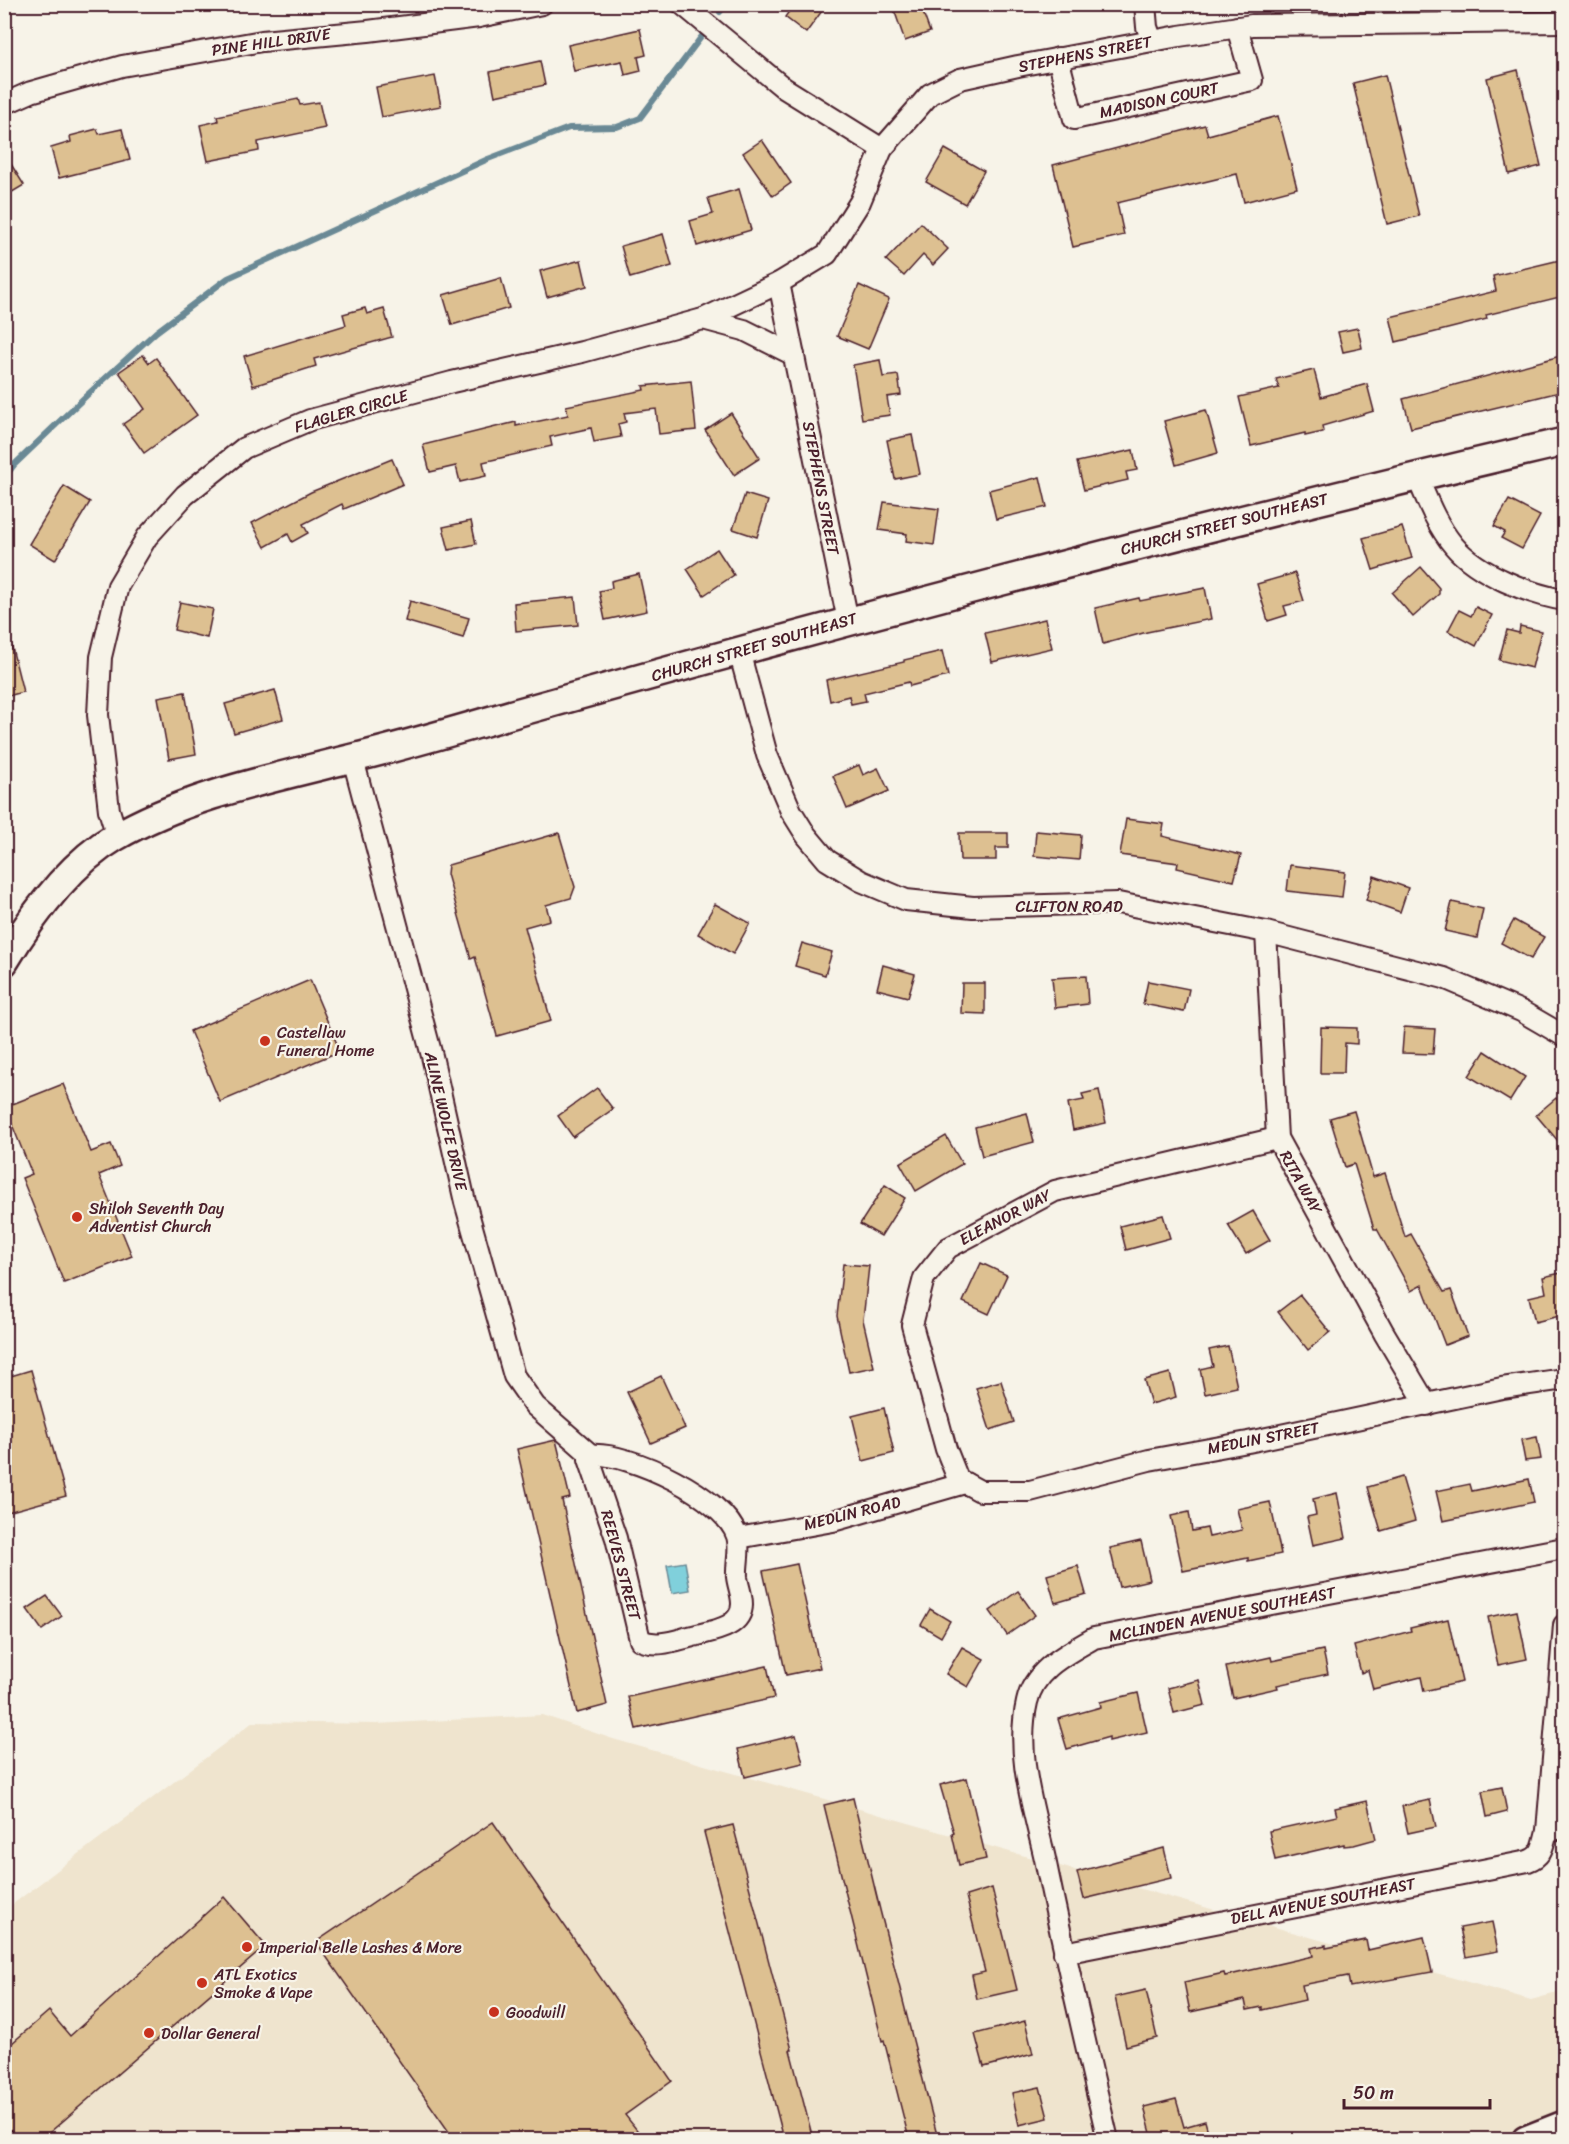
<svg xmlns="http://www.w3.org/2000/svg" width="1569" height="2144" viewBox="0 0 1569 2144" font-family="Sriracha,sans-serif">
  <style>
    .built { fill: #efe4ce }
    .water { fill: #80d0db; stroke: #6a8995; stroke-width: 1.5 }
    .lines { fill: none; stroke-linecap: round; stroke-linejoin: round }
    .stream { stroke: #6a8995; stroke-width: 6 }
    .building { fill: #ddc091; stroke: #4a1f2b; stroke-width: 1.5 }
    .street-casing { stroke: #4a1f2b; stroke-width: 24 }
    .secondary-casing { stroke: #4a1f2b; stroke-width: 32 }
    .street { stroke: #f7f3e8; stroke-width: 20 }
    .secondary { stroke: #f7f3e8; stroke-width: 27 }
    .poi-dot { fill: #c8321e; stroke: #f7f3e8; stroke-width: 2 }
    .labels { text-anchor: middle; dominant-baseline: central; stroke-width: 4.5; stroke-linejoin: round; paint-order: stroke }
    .street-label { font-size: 16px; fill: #4a1f2b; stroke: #f7f3e8 }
    .poi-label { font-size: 16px; fill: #4a1f2b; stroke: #f7f3e8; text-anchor: start }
  </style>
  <rect width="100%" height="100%" fill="#f7f3e8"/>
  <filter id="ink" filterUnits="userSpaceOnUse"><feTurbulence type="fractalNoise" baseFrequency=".0167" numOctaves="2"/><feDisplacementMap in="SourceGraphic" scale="12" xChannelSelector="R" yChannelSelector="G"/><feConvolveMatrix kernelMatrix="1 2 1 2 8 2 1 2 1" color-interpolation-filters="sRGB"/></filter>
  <g filter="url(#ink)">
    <polygon class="built" points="542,1715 613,1739 1531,2000 1564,1991 1564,2139 5,2140 5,1910 253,1722 376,1724"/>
    <polygon class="water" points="685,1562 690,1590 672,1593 667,1565"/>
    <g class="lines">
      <g class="stream">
        <polyline points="720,12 726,4"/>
        <polyline points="4,478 15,464 86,396 156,332 228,278 488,159 569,128 617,127 640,118 705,32"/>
      </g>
    </g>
    <g class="building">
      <polygon points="794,4 827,4 806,33 785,17"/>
      <polygon points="892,4 920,4 930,32 905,41"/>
      <polygon points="640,29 646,55 638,57 641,71 625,75 622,61 574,71 568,45"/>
      <polygon points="540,61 545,85 495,96 490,72"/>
      <polygon points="1518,70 1541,166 1509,174 1487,78"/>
      <polygon points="1385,75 1419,216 1387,224 1353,83"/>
      <polygon points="435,76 441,106 382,117 376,87"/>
      <polygon points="298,99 300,105 319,102 325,128 258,142 259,151 208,161 200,125 218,121 217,116"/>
      <polygon points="1278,116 1297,188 1244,202 1237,174 1117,203 1124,235 1073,247 1053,165 1205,125 1208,135"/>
      <polygon points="97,129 99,134 122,129 130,160 59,178 51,148 71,142 70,136"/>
      <polygon points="762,140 791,183 773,196 743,153"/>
      <polygon points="945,149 984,171 965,204 926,182"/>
      <polygon points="4,153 24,185 4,197"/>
      <polygon points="739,189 751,230 697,246 690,221 713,214 708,198"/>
      <polygon points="921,223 948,249 933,265 923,255 904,276 886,260"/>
      <polygon points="663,234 672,266 630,278 621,246"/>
      <polygon points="1564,259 1564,296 1486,315 1487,319 1396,342 1390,317 1496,291 1493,276"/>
      <polygon points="581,260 587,286 547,297 540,271"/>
      <polygon points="501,278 509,308 452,325 443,295"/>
      <polygon points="859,285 889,299 868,349 837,336"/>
      <polygon points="365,308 367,314 384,309 392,337 314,359 316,366 253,386 244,356 346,325 343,314"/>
      <polygon points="1358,328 1362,348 1343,352 1338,332"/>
      <polygon points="143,355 149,363 156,358 197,415 144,453 123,424 145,409 119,372"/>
      <polygon points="1564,355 1564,391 1411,428 1403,399"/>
      <polygon points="880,360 883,377 898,375 901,395 887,397 890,415 862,419 853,365"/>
      <polygon points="1314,370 1321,397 1367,384 1374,411 1322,426 1323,432 1305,436 1305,433 1251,446 1239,397 1279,388 1276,379"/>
      <polygon points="691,381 696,430 659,434 656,409 624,413 626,422 618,424 621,437 594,442 591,428 550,437 552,446 483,462 486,476 460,482 456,466 430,472 423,445 516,422 516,426 568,415 566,406 644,390 643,386"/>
      <polygon points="1206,410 1218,453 1176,465 1164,421"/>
      <polygon points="731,413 760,458 734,475 705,430"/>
      <polygon points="912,435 920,474 895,479 887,440"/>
      <polygon points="1133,450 1137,470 1126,472 1128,480 1084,490 1077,462"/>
      <polygon points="392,459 403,484 344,509 342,504 303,524 308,533 292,542 288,534 265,547 252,523 311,492"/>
      <polygon points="1040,477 1047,507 996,519 989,490"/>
      <polygon points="64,486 90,502 55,560 29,544"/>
      <polygon points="745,494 768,501 757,537 733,529"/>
      <polygon points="1509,500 1540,516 1522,549 1501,538 1505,532 1494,526"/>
      <polygon points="884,502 939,509 934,545 906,541 907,534 879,530"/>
      <polygon points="471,521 476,544 449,550 443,527"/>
      <polygon points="1402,527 1412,558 1373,570 1363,538"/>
      <polygon points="717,549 734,575 704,595 687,569"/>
      <polygon points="1421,567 1439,588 1439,594 1413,617 1392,593"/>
      <polygon points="1295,573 1304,601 1284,606 1287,615 1268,621 1257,584"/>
      <polygon points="639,574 647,611 605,620 599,591 612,588 611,581"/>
      <polygon points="1205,588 1211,619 1147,632 1103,644 1095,608 1139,598 1140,601"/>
      <polygon points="575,597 578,625 516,631 514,603"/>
      <polygon points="410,601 469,618 463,638 405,621"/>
      <polygon points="180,602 213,609 207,638 174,630"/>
      <polygon points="1476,607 1492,615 1476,646 1448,631 1459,610 1471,616"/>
      <polygon points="1045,619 1052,648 992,662 985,633"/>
      <polygon points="1520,626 1541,631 1532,668 1499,660 1507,630 1519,633"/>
      <polygon points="4,640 10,640 23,692 4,697"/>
      <polygon points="942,651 948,676 910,686 909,682 864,693 866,701 851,704 849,696 830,701 826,680 904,662 904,660"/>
      <polygon points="275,690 283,719 234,733 225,704"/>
      <polygon points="185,692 196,754 169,759 158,697"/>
      <polygon points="859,765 863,775 878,768 889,791 847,809 833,776"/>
      <polygon points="1126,819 1164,824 1162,836 1241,855 1234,881 1177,868 1178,863 1120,855"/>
      <polygon points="1036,831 1081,835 1079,860 1034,856"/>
      <polygon points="559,833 575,887 571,898 546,905 550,920 525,927 551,1021 497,1036 475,957 471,959 447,874 448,865"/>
      <polygon points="959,833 1008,833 1008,848 996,848 996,860 960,860"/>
      <polygon points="1290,865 1345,872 1342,897 1287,891"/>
      <polygon points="1374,876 1408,888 1400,912 1366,900"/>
      <polygon points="1452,902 1483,909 1477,938 1445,931"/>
      <polygon points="715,904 750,923 733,954 698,934"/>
      <polygon points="1514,920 1544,937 1531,959 1501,943"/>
      <polygon points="802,943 832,952 825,975 795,966"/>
      <polygon points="883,965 915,974 908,997 877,989"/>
      <polygon points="1086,976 1088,1004 1055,1008 1052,978"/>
      <polygon points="310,980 340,1051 220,1102 190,1031"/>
      <polygon points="1148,981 1189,989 1184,1012 1143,1004"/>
      <polygon points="962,983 985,983 985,1014 961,1013"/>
      <polygon points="1321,1027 1357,1028 1357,1044 1345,1043 1344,1073 1320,1073"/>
      <polygon points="1404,1027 1435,1029 1433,1054 1402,1053"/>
      <polygon points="1485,1051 1525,1077 1510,1101 1469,1076"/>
      <polygon points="63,1084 91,1152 111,1144 120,1166 99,1175 132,1256 64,1283 22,1178 32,1174 5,1107"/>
      <polygon points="597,1088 613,1109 573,1137 558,1116"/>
      <polygon points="1099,1090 1106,1123 1073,1130 1068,1103 1084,1100 1082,1094"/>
      <polygon points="1556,1098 1564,1108 1564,1148 1536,1115"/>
      <polygon points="1354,1111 1373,1177 1385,1173 1405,1237 1411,1234 1444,1292 1451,1290 1468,1336 1445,1345 1422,1285 1411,1291 1377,1229 1374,1229 1354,1164 1345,1167 1330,1118"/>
      <polygon points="1027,1113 1034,1142 982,1156 975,1127"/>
      <polygon points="946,1136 962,1164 916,1191 900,1163"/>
      <polygon points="885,1185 905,1198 881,1236 860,1224"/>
      <polygon points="1253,1211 1270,1240 1246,1254 1228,1225"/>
      <polygon points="1163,1215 1170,1238 1126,1250 1120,1226"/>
      <polygon points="981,1263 1007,1275 989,1314 963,1302"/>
      <polygon points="843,1264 869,1266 863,1320 874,1367 849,1372 837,1316"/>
      <polygon points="1561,1273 1564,1289 1564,1315 1535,1322 1529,1297 1546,1293 1543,1277"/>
      <polygon points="1300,1295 1330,1332 1308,1350 1278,1312"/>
      <polygon points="1228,1346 1237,1387 1205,1394 1200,1369 1213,1366 1209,1350"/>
      <polygon points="31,1370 66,1496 4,1513 4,1378"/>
      <polygon points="1170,1373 1176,1397 1151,1404 1144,1380"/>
      <polygon points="661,1376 685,1428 651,1443 627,1392"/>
      <polygon points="1001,1381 1014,1422 990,1430 976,1388"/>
      <polygon points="884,1408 894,1453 863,1461 852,1416"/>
      <polygon points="1537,1437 1541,1459 1525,1461 1521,1440"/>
      <polygon points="556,1440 570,1498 562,1500 607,1705 577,1713 517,1449"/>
      <polygon points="1402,1477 1415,1521 1381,1531 1368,1487"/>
      <polygon points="1529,1479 1534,1502 1443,1521 1436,1491 1470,1484 1472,1491"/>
      <polygon points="1337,1493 1346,1538 1313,1545 1307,1517 1316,1515 1313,1499"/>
      <polygon points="1270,1502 1281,1554 1248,1561 1248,1558 1183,1571 1171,1516 1189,1512 1192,1531 1207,1528 1209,1537 1242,1530 1237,1509"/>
      <polygon points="1141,1541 1150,1580 1119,1587 1110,1548"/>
      <polygon points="797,1564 820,1668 786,1675 763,1571"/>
      <polygon points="1078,1566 1086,1594 1055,1603 1047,1575"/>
      <polygon points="1018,1591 1035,1615 1007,1635 990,1611"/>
      <polygon points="47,1596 62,1616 42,1630 27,1609"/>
      <polygon points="930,1609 950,1621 941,1637 921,1625"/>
      <polygon points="1517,1611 1527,1659 1498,1665 1488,1617"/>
      <polygon points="1448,1619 1462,1682 1424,1691 1421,1677 1373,1689 1368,1670 1361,1673 1354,1646 1411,1631 1410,1628"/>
      <polygon points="962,1647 984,1659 968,1687 946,1674"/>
      <polygon points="1323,1650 1328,1674 1277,1685 1278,1688 1233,1698 1226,1667 1271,1657 1272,1661"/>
      <polygon points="767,1666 774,1698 636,1729 628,1697"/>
      <polygon points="1199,1680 1205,1705 1174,1713 1168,1688"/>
      <polygon points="1138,1693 1147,1732 1109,1741 1109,1737 1067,1749 1058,1719 1101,1707 1100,1702"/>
      <polygon points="796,1735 803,1763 745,1777 738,1749"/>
      <polygon points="967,1778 986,1859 959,1865 952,1834 954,1833 940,1785"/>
      <polygon points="1502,1787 1507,1812 1487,1817 1482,1791"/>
      <polygon points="853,1798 880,1910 938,2139 909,2139 884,2040 882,2041 824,1805"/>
      <polygon points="1430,1800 1436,1827 1408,1833 1402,1806"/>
      <polygon points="1367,1801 1376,1839 1354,1845 1344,1846 1344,1844 1275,1860 1269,1831 1337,1816 1335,1808"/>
      <polygon points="493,1822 672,2081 625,2115 644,2139 454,2139 316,1942"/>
      <polygon points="733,1825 792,2050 790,2050 813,2139 784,2139 704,1832"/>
      <polygon points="1164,1848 1171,1878 1084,1899 1077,1872"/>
      <polygon points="992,1888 1017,1990 977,1999 972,1975 985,1972 966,1896"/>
      <polygon points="224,1897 266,1946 42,2139 19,2139 4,2123 4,2050 49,2011 70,2036"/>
      <polygon points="1492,1922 1498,1951 1466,1957 1460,1928"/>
      <polygon points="1424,1937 1432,1972 1350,1987 1348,1976 1302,1985 1305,2000 1262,2010 1262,2007 1247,2010 1245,2000 1190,2012 1184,1982 1224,1973 1225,1976 1313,1956 1311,1948 1326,1945 1326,1948 1366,1940 1368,1950"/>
      <polygon points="1146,1990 1157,2038 1126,2046 1115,1997"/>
      <polygon points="1025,2021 1033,2054 984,2067 975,2034"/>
      <polygon points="1040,2087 1048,2118 1019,2125 1012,2093"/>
      <polygon points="1176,2099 1184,2127 1205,2121 1210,2139 1157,2139 1157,2136 1152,2137 1144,2107"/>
    </g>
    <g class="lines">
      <defs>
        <g id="street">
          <polyline points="682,4 784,88 882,149"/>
          <polyline points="1145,4 1147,27 1152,41"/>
          <polyline points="1058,58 1074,119 1252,80 1237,27"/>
          <polyline points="4,104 31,92 122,66 262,41 368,31 479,17 542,4"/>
          <polyline points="779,283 848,621"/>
          <polyline points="703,319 744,330 794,355"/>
          <path d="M1417,476C1427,500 1437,526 1454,546C1478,574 1529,594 1564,600"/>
          <polyline points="739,651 767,755 791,811 806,835 827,860 861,881 906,900 973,907 1118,903 1266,932 1444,978 1521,1011 1564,1036"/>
          <polyline points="353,759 432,1056 465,1202 514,1376 535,1406 591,1455"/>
          <polyline points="117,836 109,810 98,715 101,657 118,586 147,537 185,495 244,448 310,420 452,382 582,352 703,319 779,283 827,254 860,202 882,149 930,94 960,79 1018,66 1179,36 1252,25 1564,22"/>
          <polyline points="1266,932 1277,1138 1384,1333 1427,1405"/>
          <polyline points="1277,1138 1055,1191 948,1248 924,1278 912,1325 946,1449 958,1479 980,1491 1030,1491 1149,1460 1248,1442 1502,1388 1564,1379"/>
          <path d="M591,1455C630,1452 724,1497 737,1536C741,1548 736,1564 737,1577C738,1586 742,1594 742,1604C742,1628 712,1631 693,1636C676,1640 658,1648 640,1640L616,1538L589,1459Z"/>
          <polyline points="738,1538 833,1521 965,1483"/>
          <polyline points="1547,1831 1564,1625"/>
          <path d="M1064,1953L1528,1861C1543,1856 1543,1845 1547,1831L1564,1828"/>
          <path d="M1108,2140C1086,2046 1064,1953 1045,1859C1034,1810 1015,1753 1027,1702C1034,1669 1067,1654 1094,1638L1564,1548"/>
        </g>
        <g id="secondary">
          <path d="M4,962C31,917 69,864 115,837C186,796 266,780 345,760C405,746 464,728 523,711C868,614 1215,523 1564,442"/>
          <polyline points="1526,2140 1564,2125"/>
        </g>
      </defs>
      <use href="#street" class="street-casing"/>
      <use href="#secondary" class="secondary-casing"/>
      <use href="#street" class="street"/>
      <use href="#secondary" class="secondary"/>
    </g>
  </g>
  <g class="poi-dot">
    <circle cx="265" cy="1041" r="6"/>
    <circle cx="77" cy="1217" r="6"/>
    <circle cx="247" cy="1947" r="6"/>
    <circle cx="202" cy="1983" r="6"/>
    <circle cx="494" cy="2012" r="6"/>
    <circle cx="149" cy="2033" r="6"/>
  </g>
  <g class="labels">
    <g class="street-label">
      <text transform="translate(271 42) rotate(-8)">PINE HILL DRIVE</text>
      <text transform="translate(1085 54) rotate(-11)">STEPHENS STREET</text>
      <text transform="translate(1159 100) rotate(-12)">MADISON COURT</text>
      <text transform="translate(351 411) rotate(-16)">FLAGLER CIRCLE</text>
      <text transform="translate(821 488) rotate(79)">STEPHENS STREET</text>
      <text transform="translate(1224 524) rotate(-14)">CHURCH STREET SOUTHEAST</text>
      <text transform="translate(754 647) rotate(-16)">CHURCH STREET SOUTHEAST</text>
      <text x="1069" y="906">CLIFTON ROAD</text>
      <text transform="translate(446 1121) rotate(77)">ALINE WOLFE DRIVE</text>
      <text transform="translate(1301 1182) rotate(61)">RITA WAY</text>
      <text transform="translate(1005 1217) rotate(-28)">ELEANOR WAY</text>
      <text transform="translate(1263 1438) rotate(-11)">MEDLIN STREET</text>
      <text transform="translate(852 1513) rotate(-14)">MEDLIN ROAD</text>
      <text transform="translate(621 1565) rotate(75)">REEVES STREET</text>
      <text transform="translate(1222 1614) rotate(-11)">MCLINDEN AVENUE SOUTHEAST</text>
      <text transform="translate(1323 1901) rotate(-11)">DELL AVENUE SOUTHEAST</text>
    </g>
    <g class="poi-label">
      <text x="277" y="1032">Castellaw<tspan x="277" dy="18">Funeral Home</tspan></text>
      <text x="89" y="1208">Shiloh Seventh Day<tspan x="89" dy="18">Adventist Church</tspan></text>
      <text x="259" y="1947">Imperial Belle Lashes &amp; More</text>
      <text x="214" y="1974">ATL Exotics<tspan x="214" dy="18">Smoke &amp; Vape</tspan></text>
      <text x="506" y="2012">Goodwill</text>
      <text x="161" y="2033">Dollar General</text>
    </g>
  </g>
  <rect width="1569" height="2144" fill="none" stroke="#f7f3e8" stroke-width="24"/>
  <rect x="12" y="12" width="1545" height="2120" fill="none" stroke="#4a1f2b" stroke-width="2" filter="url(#ink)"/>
  <path d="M1344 2099v9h146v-9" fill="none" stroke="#4a1f2b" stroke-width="3"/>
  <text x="1353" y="2099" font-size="18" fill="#4a1f2b" stroke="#f7f3e8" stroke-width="4.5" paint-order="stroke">50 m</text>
</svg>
